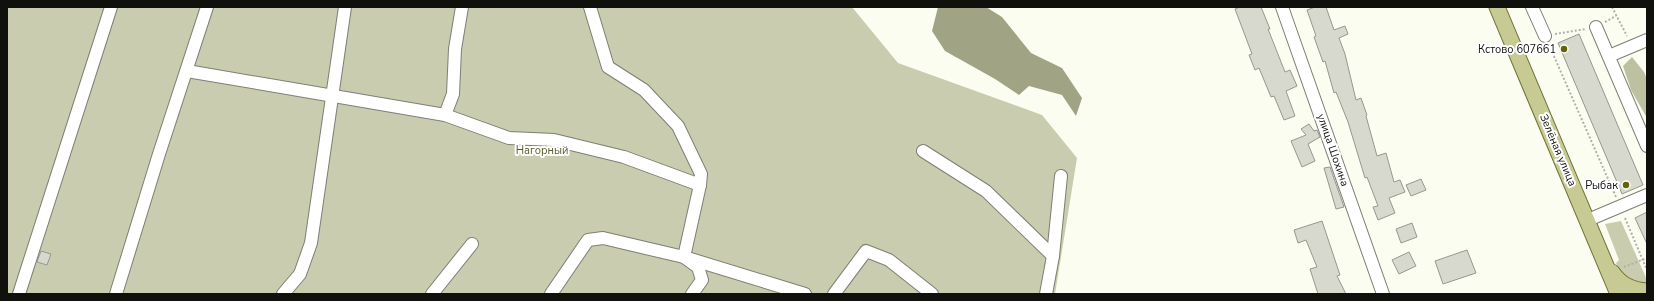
<svg xmlns="http://www.w3.org/2000/svg" width="1654" height="301" viewBox="0 0 1654 301" font-family="'Nunito Sans',sans-serif">
  <style>
    .green { fill: #c9ccae }
    .forest { fill: #bec1a0 }
    .water { fill: #a1a484 }
    .building { fill: #d8d9ce; stroke: #97988d }
    .lines { fill: none; stroke-linecap: round; stroke-linejoin: round }
    .minor-casing { stroke: #7e7f75; stroke-width: 14 }
    .major-casing { stroke: #6f7234; stroke-width: 17 }
    .path { stroke: #b0b2a9; stroke-width: 2; stroke-dasharray: 2 2; stroke-linecap: butt }
    .minor { stroke: #fff; stroke-width: 12 }
    .major { stroke: #c7ca92; stroke-width: 15 }
    .poi-dot { fill: #626500; stroke: #fff; stroke-width: 1.5 }
    .labels { text-anchor: middle; dominant-baseline: central; stroke-width: 4; stroke-linejoin: round; paint-order: stroke }
    .poi-label { font-size: 11px; fill: #10100d; stroke: #fff; text-anchor: end }
    .park-label { font-size: 11px; fill: #585b26; stroke: #fff }
    .street-label { font-size: 11px; fill: #10100d; stroke: #fff }
  </style>
  <rect width="100%" height="100%" fill="#fbfdf1"/>
  <g class="green">
    <polygon points="7,7 852,7 898,63 1042,115 1077,158 1055,294 7,294"/>
    <path d="M1621,221L1647,280V284C1631,282 1622,279 1616,263L1619,260L1605,224Z"/>
  </g>
  <polygon class="forest" points="1632,57 1644,72 1647,79 1647,118 1631,90 1623,66"/>
  <polygon class="water" points="938,7 986,7 1002,17 1031,53 1062,68 1082,98 1076,116 1062,95 1029,86 1019,95 995,79 945,51 932,31"/>
  <g class="building">
    <polygon points="1240,7 1261,7 1270,29 1268,29 1285,72 1290,70 1297,86 1286,91 1295,116 1284,120 1274,96 1271,97 1259,68 1255,70 1249,55 1252,54 1235,9"/>
    <polygon points="1315,7 1326,7 1334,30 1345,26 1348,34 1339,38 1345,54 1356,100 1361,98 1367,115 1366,116 1377,156 1386,153 1394,182 1400,180 1405,192 1389,198 1395,213 1378,220 1373,207 1378,206 1367,177 1365,178 1348,122 1336,92 1334,93 1325,61 1323,62 1314,37 1316,36 1307,10"/>
    <polygon points="1579,34 1643,185 1622,194 1558,43"/>
    <polygon points="1309,124 1314,131 1317,130 1320,137 1308,144 1315,161 1302,167 1291,141 1306,135 1301,129"/>
    <polygon points="1330,167 1344,207 1336,209 1324,168"/>
    <polygon points="1421,179 1426,190 1411,196 1406,185"/>
    <polygon points="1647,212 1647,244 1635,218"/>
    <polygon points="1322,221 1340,275 1337,276 1346,294 1318,294 1310,269 1317,267 1306,240 1298,243 1294,230"/>
    <polygon points="1412,223 1417,237 1401,243 1396,229"/>
    <polygon points="1467,250 1476,273 1443,284 1435,261"/>
    <polygon points="41,251 51,254 47,265 37,262"/>
    <polygon points="1409,252 1416,266 1399,274 1392,260"/>
  </g>
  <g class="lines">
    <defs>
      <g id="minor">
        <polyline points="590,7 608,67 644,90 678,126 701,174 700,185 684,257 698,267 702,280 692,294"/>
        <polyline points="1282,7 1383,294"/>
        <polyline points="1532,7 1545,36"/>
        <polyline points="1596,27 1647,146"/>
        <polyline points="1609,56 1647,40"/>
        <polyline points="187,71 445,115 509,138 554,140 624,157 700,185"/>
        <polyline points="445,115 453,94 455,49 462,7"/>
        <polyline points="923,151 986,191 1053,256"/>
        <polyline points="1588,220 1647,195"/>
        <polyline points="19,294 111,7"/>
        <polyline points="116,294 159,154 207,7"/>
        <polyline points="283,294 300,274 311,243 345,7"/>
        <polyline points="432,294 472,244"/>
        <polyline points="551,294 588,240 603,238 684,257 805,294"/>
        <polyline points="834,294 866,251 889,260 932,294"/>
        <polyline points="1046,294 1053,256 1061,176"/>
      </g>
      <g id="major">
        <polyline points="1497,7 1618,294"/>
        <path d="M1612,272C1621,285 1632,290 1647,291"/>
      </g>
    </defs>
    <use href="#minor" class="minor-casing"/>
    <use href="#major" class="major-casing"/>
    <g class="path">
      <polyline points="1612,7 1627,36"/>
      <polyline points="1605,22 1616,16"/>
      <polyline points="1555,34 1586,29"/>
      <polyline points="1549,45 1616,197"/>
      <polyline points="1625,218 1647,270"/>
      <polyline points="1624,267 1647,258"/>
    </g>
    <use href="#minor" class="minor"/>
    <use href="#major" class="major"/>
  </g>
  <g class="poi-dot">
    <circle cx="1564" cy="49" r="4"/>
    <circle cx="1626" cy="185" r="4"/>
  </g>
  <g class="labels">
    <g class="poi-label">
      <text x="1556" y="49">Кстово 607661</text>
      <text x="1618" y="185">Рыбак</text>
    </g>
    <g class="park-label">
      <text x="542" y="150">Нагорный</text>
    </g>
    <g class="street-label">
      <text transform="translate(1333 150) rotate(71)">улица Шохина</text>
      <text transform="translate(1558 150) rotate(67)">Зелёная улица</text>
    </g>
  </g>
  <rect width="1654" height="301" fill="none" stroke="#10100d" stroke-width="16"/>
</svg>
